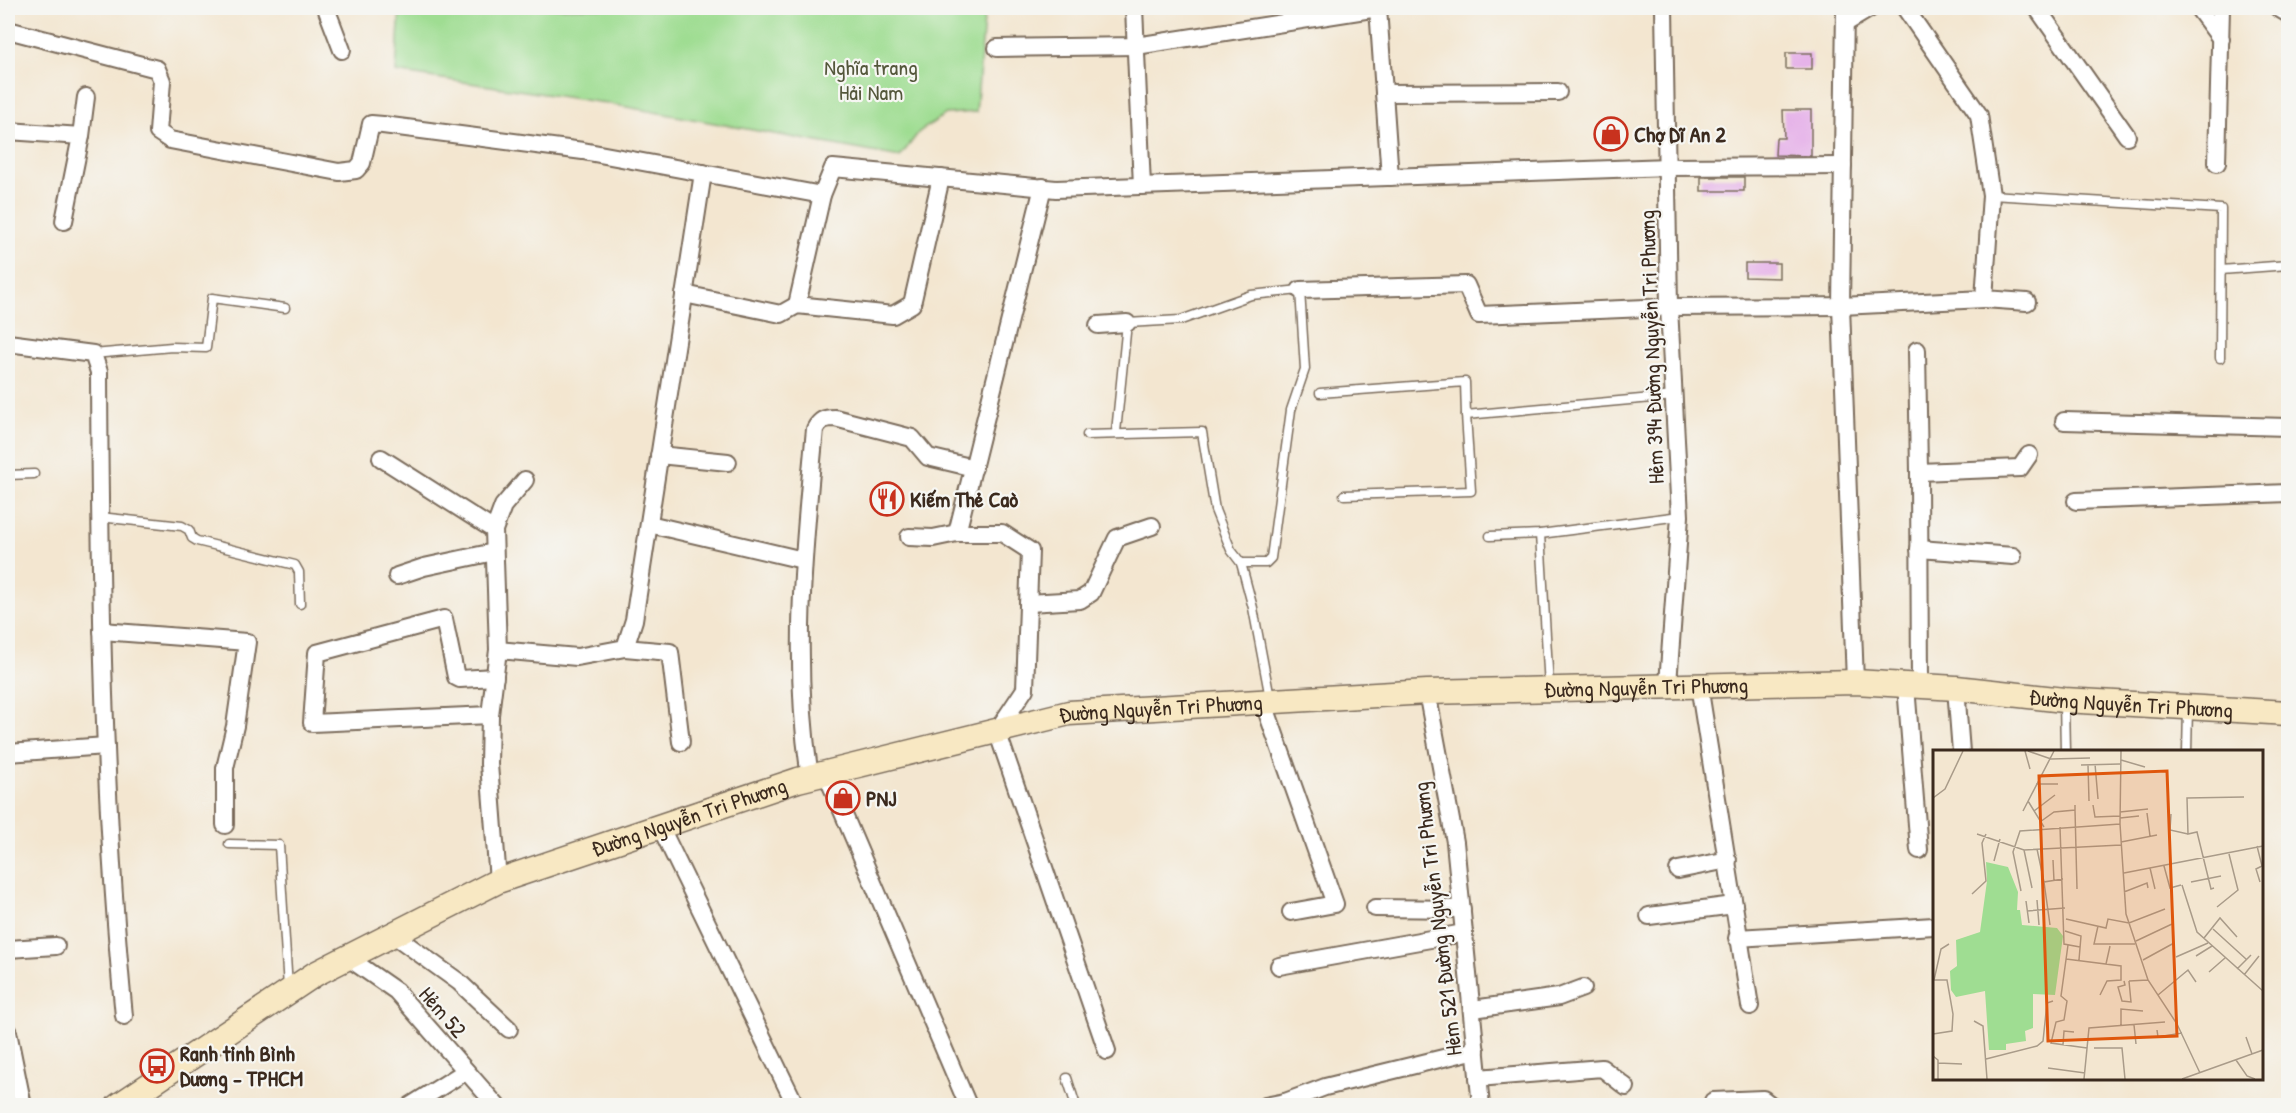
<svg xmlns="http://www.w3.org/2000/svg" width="2296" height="1113" viewBox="0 0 2296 1113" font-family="'Patrick Hand',sans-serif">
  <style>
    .green { fill: #9fdd92; stroke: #6d8458; stroke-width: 1.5 }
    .building { fill: #e4ace8 }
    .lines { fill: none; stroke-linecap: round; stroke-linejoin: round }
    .service-casing { stroke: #7b6c5c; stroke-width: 11 }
    .minor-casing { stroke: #7b6c5c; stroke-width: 20 }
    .secondary-casing { stroke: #7b6c5c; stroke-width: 27 }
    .service { stroke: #fff; stroke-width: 8 }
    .minor { stroke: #fff; stroke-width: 16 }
    .secondary { stroke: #f8e8c3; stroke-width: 24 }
    .labels { text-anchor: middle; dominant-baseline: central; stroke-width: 4.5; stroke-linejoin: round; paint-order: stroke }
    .park-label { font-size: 22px; fill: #54573b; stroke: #f6f6f2 }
    .poi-label { font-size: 22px; font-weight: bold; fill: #3b2a1e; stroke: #f6f6f2; text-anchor: start }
    .street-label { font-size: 22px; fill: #3b2a1e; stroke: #f6f6f2 }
    .inset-road { fill: none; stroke: #a99b89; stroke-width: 1.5 }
    .view { fill: #df570d; fill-opacity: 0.15; stroke: #df570d; stroke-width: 3 }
    .inset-edge { fill: none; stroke: #3b2a1e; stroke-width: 3 }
  </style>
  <rect width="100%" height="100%" fill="#f6f6f2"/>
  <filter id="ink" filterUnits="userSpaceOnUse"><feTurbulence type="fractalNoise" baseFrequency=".0167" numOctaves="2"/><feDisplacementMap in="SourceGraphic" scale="12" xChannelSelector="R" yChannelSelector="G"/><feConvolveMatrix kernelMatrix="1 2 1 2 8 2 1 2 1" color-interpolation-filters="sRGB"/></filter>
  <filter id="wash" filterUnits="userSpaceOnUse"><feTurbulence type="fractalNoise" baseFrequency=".008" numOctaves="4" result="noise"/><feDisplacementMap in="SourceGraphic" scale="24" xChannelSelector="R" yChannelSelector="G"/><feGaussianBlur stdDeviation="1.35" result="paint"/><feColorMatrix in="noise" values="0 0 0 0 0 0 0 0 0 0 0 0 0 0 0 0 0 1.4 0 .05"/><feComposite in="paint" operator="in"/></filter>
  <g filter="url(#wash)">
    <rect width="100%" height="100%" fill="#f3e6d0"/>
    <polygon class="green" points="400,8 985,8 976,112 946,114 919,132 900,157 605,103 396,72"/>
    <g id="blocks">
      <g class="building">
        <rect x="1786" y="53" width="26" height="16"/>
        <polygon points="1783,110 1811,110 1811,156 1775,155 1776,138 1784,138"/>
        <rect x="1701" y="177" width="43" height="14"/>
        <polygon points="1745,263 1779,263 1779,278 1745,277"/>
      </g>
    </g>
  </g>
  <g filter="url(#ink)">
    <use href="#blocks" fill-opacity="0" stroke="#7b6c5c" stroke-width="1.5"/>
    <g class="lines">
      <defs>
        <g id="service">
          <polyline points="1991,195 2221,209 2220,358"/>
          <polyline points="2221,270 2288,265"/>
          <polyline points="93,354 172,347 206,348 212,298 285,308"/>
          <polyline points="1320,393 1465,382 1466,415 1674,396"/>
          <polyline points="1116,432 1127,323 1181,320 1251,295 1300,290 1305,369 1291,410 1271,558 1266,563 1241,563"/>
          <polyline points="1087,435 1202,432 1215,510 1231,550 1241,563 1253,608 1270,698"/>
          <polyline points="8,475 34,474"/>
          <polyline points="1344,495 1471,491 1466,415"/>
          <polyline points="100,517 182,526 189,530 192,538 197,541 295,565 299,572 300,604"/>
          <polyline points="1540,534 1549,687"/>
          <polyline points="1490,536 1540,534 1680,516"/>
          <polyline points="2064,701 2065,752"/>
          <polyline points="2187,752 2188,708"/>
          <polyline points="229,844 279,845 288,988"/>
          <polyline points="1067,1078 1076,1106"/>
        </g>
        <g id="minor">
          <polyline points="326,8 342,50"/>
          <polyline points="1134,8 1142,186"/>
          <polyline points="1664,8 1669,307 1680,516 1668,684"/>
          <polyline points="1845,8 1841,306 1855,682"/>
          <polyline points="1905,8 1979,115 1991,195 1984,299 2027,302"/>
          <polyline points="2037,8 2127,136"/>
          <polyline points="2198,8 2221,39"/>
          <polyline points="2278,8 2288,14"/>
          <polyline points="1846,23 1871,8"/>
          <polyline points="8,30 157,69 162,81 158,132 170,140 339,172 356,170 362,163 371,124 383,125 583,151 822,195"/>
          <polyline points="997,48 1136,46 1378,8 1390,177"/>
          <polyline points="1384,93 1558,92"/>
          <polyline points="8,131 81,136 64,221"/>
          <polyline points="81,136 86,97"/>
          <polyline points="2217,163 2221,8"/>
          <polyline points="1043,187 957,533 1002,533 1030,551 1025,689 997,731 1107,1051"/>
          <polyline points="1300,290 1466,285 1479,315 1669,307 1841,306 1984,299"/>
          <polyline points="684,294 781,314 797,305 893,315 912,304 941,178"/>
          <polyline points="797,305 822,195 833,168 1056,189 1668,167 1843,166"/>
          <polyline points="1098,325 1127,323"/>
          <path d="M8,343L93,354L99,372C100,587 103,802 124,1016"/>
          <polyline points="1917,350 1919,472"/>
          <polyline points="2064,421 2288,427"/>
          <polyline points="659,455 728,462"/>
          <polyline points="381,458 494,530 498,650 577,657 625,648 634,620 703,173"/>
          <polyline points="2076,501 2288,493"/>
          <polyline points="649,524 803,560"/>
          <polyline points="494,530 503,506 525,480"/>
          <polyline points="909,537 933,538 957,533"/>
          <polyline points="1919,549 2013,556"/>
          <polyline points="397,576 424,567 494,552"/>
          <polyline points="1028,603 1080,600 1091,593 1117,538 1152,526"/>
          <polyline points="102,631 247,642 235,726 225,768 225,825"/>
          <polyline points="625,648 670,652 681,742"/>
          <polyline points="498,650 490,715 489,764 498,881"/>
          <polyline points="1699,685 1750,1006"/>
          <polyline points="1906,686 1919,850"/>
          <polyline points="1920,687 1919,472 2020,468 2029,455"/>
          <polyline points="1956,688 1961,752"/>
          <polyline points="1427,692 1455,842 1481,1106"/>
          <polyline points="1263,701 1335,904 1291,912"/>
          <polyline points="490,715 312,723 317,653 444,619 456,677 460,679 495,677"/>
          <polyline points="8,753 106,746"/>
          <polyline points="826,773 967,1103"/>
          <path d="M810,777C792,662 804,545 815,429C820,420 824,418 835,418L912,438L928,457L974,468"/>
          <polyline points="660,826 796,1106"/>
          <polyline points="1678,870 1728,860"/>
          <polyline points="1375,908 1462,909"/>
          <polyline points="1649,916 1734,905"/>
          <polyline points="391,933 459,982 509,1029"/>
          <polyline points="1737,938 1934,926"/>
          <polyline points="8,949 56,946"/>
          <polyline points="347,957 396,991 497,1106"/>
          <polyline points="1279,966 1464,933"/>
          <polyline points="1473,1009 1559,997 1583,988"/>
          <polyline points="8,1032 23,1106"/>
          <polyline points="1478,1078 1602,1068 1626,1087"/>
          <polyline points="1713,1101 1763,1099 1772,1106"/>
          <polyline points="410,1106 466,1071"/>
          <polyline points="1265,1106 1285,1102"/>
          <polyline points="1286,1106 1285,1102 1325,1087 1476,1050"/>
        </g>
        <g id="secondary">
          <path id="s1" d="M118,1106L315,974L498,881L798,780L1069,713L1427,692L1855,682L1956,688L2064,700L2288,713"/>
        </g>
      </defs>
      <use href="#service" class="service-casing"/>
      <use href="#minor" class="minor-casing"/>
      <use href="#secondary" class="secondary-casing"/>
      <use href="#service" class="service"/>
      <use href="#minor" class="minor"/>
      <use href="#secondary" class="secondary"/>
    </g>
  </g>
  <defs>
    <symbol id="shop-ring" viewBox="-11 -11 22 22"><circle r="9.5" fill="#f6f6f2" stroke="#c8321e" stroke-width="1.5"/><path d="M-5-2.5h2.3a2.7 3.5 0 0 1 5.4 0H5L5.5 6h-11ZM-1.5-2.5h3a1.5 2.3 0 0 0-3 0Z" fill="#c8321e"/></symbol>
    <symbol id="restaurant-ring" viewBox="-11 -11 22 22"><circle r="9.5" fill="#f6f6f2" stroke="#c8321e" stroke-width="1.5"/><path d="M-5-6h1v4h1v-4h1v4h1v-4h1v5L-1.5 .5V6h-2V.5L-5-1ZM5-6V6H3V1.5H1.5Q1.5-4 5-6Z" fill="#c8321e"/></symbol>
    <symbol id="bus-ring" viewBox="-11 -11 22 22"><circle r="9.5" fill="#f6f6f2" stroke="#c8321e" stroke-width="1.5"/><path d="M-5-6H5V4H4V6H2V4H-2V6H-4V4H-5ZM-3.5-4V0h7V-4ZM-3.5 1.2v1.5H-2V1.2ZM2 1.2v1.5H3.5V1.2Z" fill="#c8321e"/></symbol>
  </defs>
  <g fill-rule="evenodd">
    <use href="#shop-ring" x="1592" y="115" width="38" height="38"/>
    <use href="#restaurant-ring" x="868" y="480" width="38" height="38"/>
    <use href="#shop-ring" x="824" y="779" width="38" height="38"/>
    <use href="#bus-ring" x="138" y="1047" width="38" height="38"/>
  </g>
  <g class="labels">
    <g class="park-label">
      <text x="871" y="67">Nghĩa trang<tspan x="871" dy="25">Hải Nam</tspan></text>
    </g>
    <g class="poi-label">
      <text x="1634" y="134">Chợ Dĩ An 2</text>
      <text x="910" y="499">Kiếm Thẻ Caò</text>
      <text x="866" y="798">PNJ</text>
      <text x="180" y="1053">Ranh tỉnh Bình<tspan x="180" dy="25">Dương - TPHCM</tspan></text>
    </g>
    <g class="street-label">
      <text transform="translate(1651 347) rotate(-92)">Hẻm 394 Đường Nguyễn Tri Phương</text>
      <text stroke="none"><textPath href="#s1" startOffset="1616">Đường Nguyễn Tri Phương</textPath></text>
      <text stroke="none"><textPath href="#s1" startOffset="2102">Đường Nguyễn Tri Phương</textPath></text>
      <text stroke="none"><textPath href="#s1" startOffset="1130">Đường Nguyễn Tri Phương</textPath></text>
      <text stroke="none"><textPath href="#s1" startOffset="644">Đường Nguyễn Tri Phương</textPath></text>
      <text transform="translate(1437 919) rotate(-97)">Hẻm 521 Đường Nguyễn Tri Phương</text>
      <text transform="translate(443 1012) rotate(49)">Hẻm 52</text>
    </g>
  </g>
  <g transform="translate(1933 750)">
    <rect width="330" height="330" fill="#f3e6d0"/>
    <path d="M53,112L75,117L85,142L84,160H87L89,175L124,178L130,186L122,245L100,244V278L92,281L93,291L73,294V300H56L52,241L23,247L18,240L17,221L24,216L23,190L47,182L54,131Z" fill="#9fdd92"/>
    <path class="inset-road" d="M92,1L97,19M95,1L118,9L157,8M188,1L187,74L193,164L215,230L244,274L267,323M188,10L212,17M162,14L165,49M148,15L187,14M155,15L156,51M103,34H125M0,48L12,39L30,1M95,51L111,77M160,55L162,67L187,66M142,60L144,139M90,61L121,1M101,61L122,45M187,62L215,59M214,63L217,86M238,64L237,80L255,84M187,68L206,66M107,72L121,62L142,60V55M127,77L131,194L147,197M44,84L91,100L188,95M188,92L224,85M324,96L329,116L323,119L327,132M104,99L111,132M91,100L99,138M120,110L121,131M61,111L67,89M231,116L237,138L248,135M217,118L222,139M191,123L330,96M258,132L288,126M249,135L264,182L330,241M281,138L278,139L264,82L255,84L254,48L311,47M88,141L80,102L87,81L187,74M191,142L214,133L215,138M39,144L53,131L49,93L53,84M104,150L106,175M93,151L96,173M284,157L305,140L296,104M94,161L132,158M133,169L173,178L175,169L196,173L232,159M117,175L111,132L130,129M165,176L161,194H202M280,179L313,209M132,181L148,186L146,210M271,188L287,168L304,187M203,191L239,174M135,195L128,246L134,251L131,270L123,272L118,293L154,298M263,206L279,196M243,207L275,193M133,209L188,216V230L174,231L167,245M210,210L241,193M173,214L177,196M304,219L318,205M276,222L292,208M311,225L326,206M0,230H14L20,264L19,281L0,284M1,230L8,199L16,194M191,231L192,235L185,237L189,251L198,252L196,231M196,231L215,230M225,245L255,220L263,232M41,271L50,276L54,329M201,275L203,294M188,276V259L210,261M224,280L225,287L249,283M313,287L319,304M130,295L131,281L141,282M161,298H189L192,329M0,306L5,310V329M53,309L104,296L110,291L114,253L120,251M303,310L314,326L322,329M5,313L29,314M115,318L152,323M151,329L156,278L232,272M249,329L330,300"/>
    <path class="view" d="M234,21L244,286L115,291L106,26Z"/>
    <rect width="330" height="330" class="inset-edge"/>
  </g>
  <rect width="2296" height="1113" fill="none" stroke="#f6f6f2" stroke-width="30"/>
</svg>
